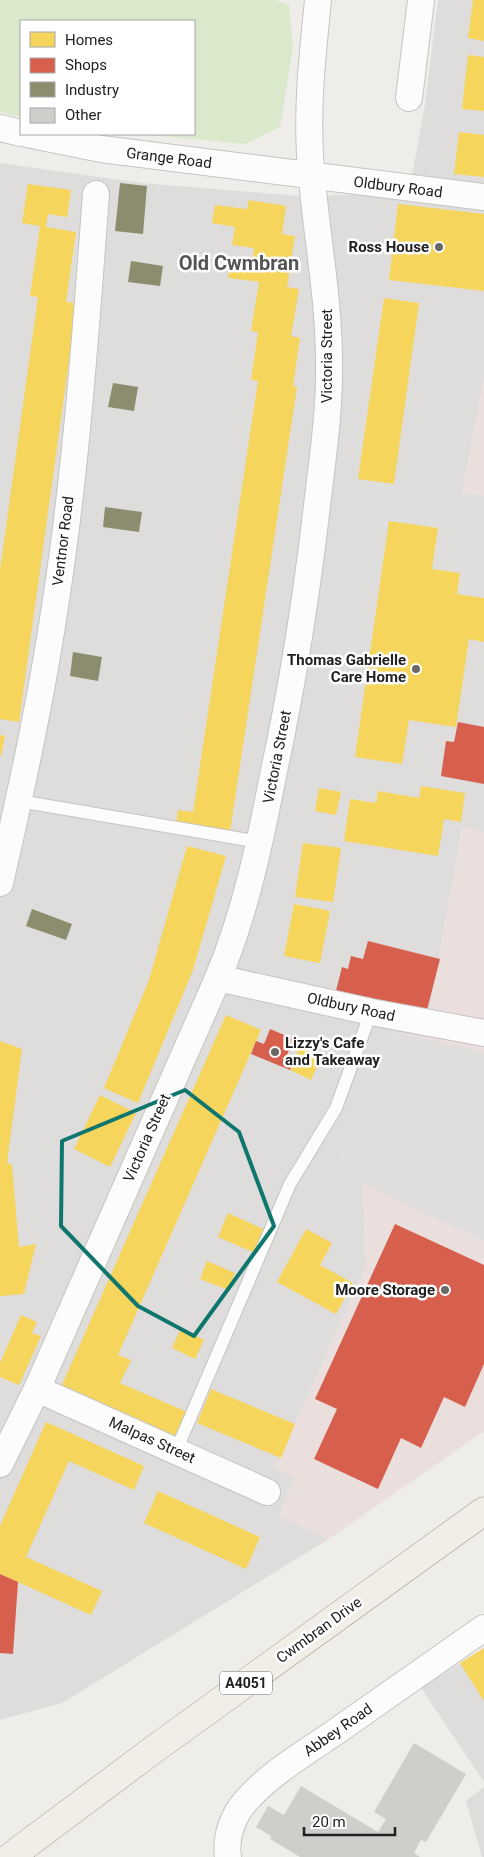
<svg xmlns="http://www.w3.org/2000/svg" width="484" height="1857" viewBox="0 0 484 1857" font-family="Roboto,sans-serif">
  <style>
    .residential { fill: #dedddb }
    .commercial { fill: #ebdfdd }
    .grass { fill: #dae9cc }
    .parking { fill: #dfdedd }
    .homes { fill: #f6d55c }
    .shops { fill: #d6604d }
    .industry { fill: #8c8c6e }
    .building { fill: #cfcecb }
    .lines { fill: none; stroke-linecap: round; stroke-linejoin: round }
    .service-casing { stroke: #c4c4c2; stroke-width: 14 }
    .minor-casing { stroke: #c4c4c2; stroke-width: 28 }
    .primary-casing { stroke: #a39b88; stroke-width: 29 }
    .service { stroke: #fcfcfc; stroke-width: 12 }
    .minor { stroke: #fcfcfc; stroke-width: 26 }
    .primary { stroke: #f1ede7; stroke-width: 28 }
    .marked { fill: none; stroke: #0f766e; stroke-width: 4; stroke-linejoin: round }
    .poi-dot { fill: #696867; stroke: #fff; stroke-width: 2 }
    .labels { text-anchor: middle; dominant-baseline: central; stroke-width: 5; stroke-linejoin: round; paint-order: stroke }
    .shield { fill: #fff; stroke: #646464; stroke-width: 1 }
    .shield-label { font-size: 14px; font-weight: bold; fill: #212121 }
    .street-label { font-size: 15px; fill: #212121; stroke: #fff }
    .poi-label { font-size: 15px; font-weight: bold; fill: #212121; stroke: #fff; text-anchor: end }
    .district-label { font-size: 20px; font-weight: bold; fill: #545454; stroke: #fff }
  </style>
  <rect width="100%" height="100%" fill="#eeedea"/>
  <g class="residential">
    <polygon points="438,0 484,0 484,379 462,493 484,496 484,832 462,828 425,1038 363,1184 366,1267 275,1468 295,1477 279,1516 329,1539 62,1703 0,1720 0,163 141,183 300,196 385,194 408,197 425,105"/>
    <polygon points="484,1648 484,1782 421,1688"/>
    <polygon points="484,1787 484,1857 482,1857 466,1801"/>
  </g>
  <g class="commercial">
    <polygon points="484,379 484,496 462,493"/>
    <polygon points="462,828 484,832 484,1431 329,1539 279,1516 295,1477 275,1468 366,1267 363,1184 340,1169 350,1115 386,1030 425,1037"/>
  </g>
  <polygon class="grass" points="0,0 275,0 289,5 293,48 280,127 246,144 139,134 194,134 194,21 21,21 21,117 0,112"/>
  <g class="parking">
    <polygon points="358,479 484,496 484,598 457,594 460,573 432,569 438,528 389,521 362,705 316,694 350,480"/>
    <polygon points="469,639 484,642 484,700 460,696"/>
    <polygon points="386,1030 484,1052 484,1241 363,1184 340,1169 350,1115"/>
  </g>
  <g class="homes">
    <polygon points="473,0 484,0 484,41 468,38"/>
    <polygon points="468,55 484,57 484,111 462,109"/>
    <polygon points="459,132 484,135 484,177 454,174"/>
    <polygon points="28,184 71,190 67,217 48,214 46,227 76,232 66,302 77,303 19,722 0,719 0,570 38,297 30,296 40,226 22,223"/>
    <polygon points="249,200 286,206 282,234 295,236 287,287 299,289 291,336 300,338 293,386 297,387 230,832 176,824 178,810 193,812 258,381 251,380 258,332 251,331 259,282 228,278 231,258 252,261 254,248 232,245 235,227 212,223 215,205 247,209"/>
    <polygon points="398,204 484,214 484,291 389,280"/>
    <polygon points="384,298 419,303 394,484 358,479"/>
    <polygon points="389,521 438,528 432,569 460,573 457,594 484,598 484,642 469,639 456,727 409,720 402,764 355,757"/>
    <polygon points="0,735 5,736 1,756 0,756"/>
    <polygon points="421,786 465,793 461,822 444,819 438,856 344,841 350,799 376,803 378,791 419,798"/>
    <polygon points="319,788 341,792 336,815 315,811"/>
    <polygon points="303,843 341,848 333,902 295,897"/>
    <polygon points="187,846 226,856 193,970 138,1103 104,1088 149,980"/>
    <polygon points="294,904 330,911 320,963 284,956"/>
    <polygon points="226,1015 261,1030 118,1355 131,1360 120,1383 187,1412 176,1436 62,1385"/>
    <polygon points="0,1041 22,1049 7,1163 12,1165 19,1247 36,1244 24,1294 0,1296"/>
    <polygon points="299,1048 321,1058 311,1080 290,1070"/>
    <polygon points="100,1095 136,1113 110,1167 74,1149"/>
    <polygon points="228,1213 265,1230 255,1253 218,1237"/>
    <polygon points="306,1229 332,1243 320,1265 353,1283 336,1314 277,1282"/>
    <polygon points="207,1261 235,1273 228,1290 200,1279"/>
    <polygon points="21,1315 37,1322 32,1333 41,1336 19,1385 0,1377 0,1363"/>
    <polygon points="181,1328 204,1340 195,1359 172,1348"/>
    <polygon points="211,1389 295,1424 281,1458 197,1423"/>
    <polygon points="46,1422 144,1466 134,1490 69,1461 26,1557 102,1591 91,1615 0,1574 0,1526"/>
    <polygon points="158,1491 260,1537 246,1569 144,1523"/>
    <polygon points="484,1648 484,1701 460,1663"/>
  </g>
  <g class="shops">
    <polygon points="458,722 484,727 484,784 441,776 446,741 454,742"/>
    <polygon points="368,941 440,959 426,1014 336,991 342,967 348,969 351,956 363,959"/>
    <polygon points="270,1029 294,1039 286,1057 294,1060 290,1070 251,1054 256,1041 264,1044"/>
    <polygon points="395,1224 484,1265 484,1364 465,1407 444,1397 421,1448 401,1438 378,1489 314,1459 337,1409 315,1399"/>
    <polygon points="0,1574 18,1582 13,1654 0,1653"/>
  </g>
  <g class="industry">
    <polygon points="120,183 147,186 143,234 115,231"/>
    <polygon points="131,261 163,266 160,286 128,282"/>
    <polygon points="113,383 138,387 134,411 108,407"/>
    <polygon points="105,507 142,512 139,532 103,527"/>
    <polygon points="73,652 102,657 98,681 70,676"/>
    <polygon points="32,909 72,924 66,940 26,926"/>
  </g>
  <polygon class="building" points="414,1743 466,1774 426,1842 421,1840 414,1853 420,1857 300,1857 270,1839 271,1836 256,1827 268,1806 284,1815 301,1786 378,1832 386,1819 374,1812"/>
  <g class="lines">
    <defs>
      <g id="service">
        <polyline points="19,801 260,842"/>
        <polyline points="176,1451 290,1184 336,1108 371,1012"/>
      </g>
      <g id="minor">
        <polyline points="409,98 421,0"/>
        <polyline points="0,128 21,133"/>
        <polyline points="27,134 101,149 484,197"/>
        <path d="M0,883C22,787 43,691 57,593C77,461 86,327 96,194"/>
        <polyline points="218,978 371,1012 484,1033"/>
        <polyline points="37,1389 267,1492"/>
        <path d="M0,1464L37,1389L218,978C246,911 260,842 274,771C291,692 304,611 314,531C320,475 330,418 329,362C329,292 314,224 310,154C307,102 313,51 318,0"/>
        <path d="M228,1857C225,1837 233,1815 246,1801C268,1775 306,1752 334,1733C384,1698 434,1663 484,1628"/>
      </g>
      <polyline id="primary" points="10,1857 153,1750 484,1511"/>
    </defs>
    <use href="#service" class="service-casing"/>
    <use href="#minor" class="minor-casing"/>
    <use href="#primary" class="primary-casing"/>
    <use href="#service" class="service"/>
    <use href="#minor" class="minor"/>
    <use href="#primary" class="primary"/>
  </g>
  <path class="marked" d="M185,1090L239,1132L274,1226L194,1336L138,1306L61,1226L62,1141Z"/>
  <g class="poi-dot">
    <circle cx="439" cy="247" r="5"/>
    <circle cx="416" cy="669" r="5"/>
    <circle cx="275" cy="1052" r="5"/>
    <circle cx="445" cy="1290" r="5"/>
  </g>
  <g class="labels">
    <rect class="shield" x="220" y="1671.5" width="52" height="23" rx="4"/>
    <g class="shield-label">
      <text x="246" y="1683">A4051</text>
    </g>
    <g class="street-label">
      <text transform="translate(169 158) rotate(7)">Grange Road</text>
      <text transform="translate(398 187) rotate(7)">Oldbury Road</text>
      <text transform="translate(327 356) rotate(-90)">Victoria Street</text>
      <text transform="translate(63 541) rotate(-83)">Ventnor Road</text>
      <text transform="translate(277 757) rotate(-79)">Victoria Street</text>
      <text transform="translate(351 1007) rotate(12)">Oldbury Road</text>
      <text transform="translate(147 1138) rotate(-66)">Victoria Street</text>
      <text transform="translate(152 1440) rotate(24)">Malpas Street</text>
      <text transform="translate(319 1630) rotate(-36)">Cwmbran Drive</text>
      <text transform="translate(338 1730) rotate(-35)">Abbey Road</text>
    </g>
    <g class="poi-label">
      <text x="429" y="247">Ross House</text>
      <text x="406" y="660">Thomas Gabrielle<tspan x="406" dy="17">Care Home</tspan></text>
      <text x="285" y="1043" text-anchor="start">Lizzy's Cafe<tspan x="285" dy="17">and Takeaway</tspan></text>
      <text x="435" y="1290">Moore Storage</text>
    </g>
    <g class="district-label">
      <text x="239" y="263">Old Cwmbran</text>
    </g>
  </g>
  <rect x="20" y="20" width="175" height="115" fill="#ffffff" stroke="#a6a6a6"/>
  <rect x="30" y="32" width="25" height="15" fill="#f6d55c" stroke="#a6a6a6"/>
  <text x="65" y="45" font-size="15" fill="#212121">Homes</text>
  <rect x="30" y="58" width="25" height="15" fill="#d6604d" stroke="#a6a6a6"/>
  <text x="65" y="70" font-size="15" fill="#212121">Shops</text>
  <rect x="30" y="82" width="25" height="15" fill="#8c8c6e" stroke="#a6a6a6"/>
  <text x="65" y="95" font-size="15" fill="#212121">Industry</text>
  <rect x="30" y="108" width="25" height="15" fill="#cfcecb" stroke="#a6a6a6"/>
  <text x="65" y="120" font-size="15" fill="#212121">Other</text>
  <path d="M304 1827v8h91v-8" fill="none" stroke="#212121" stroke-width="2.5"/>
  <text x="312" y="1827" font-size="15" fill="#212121" stroke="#ffffff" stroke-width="4" paint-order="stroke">20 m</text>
</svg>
